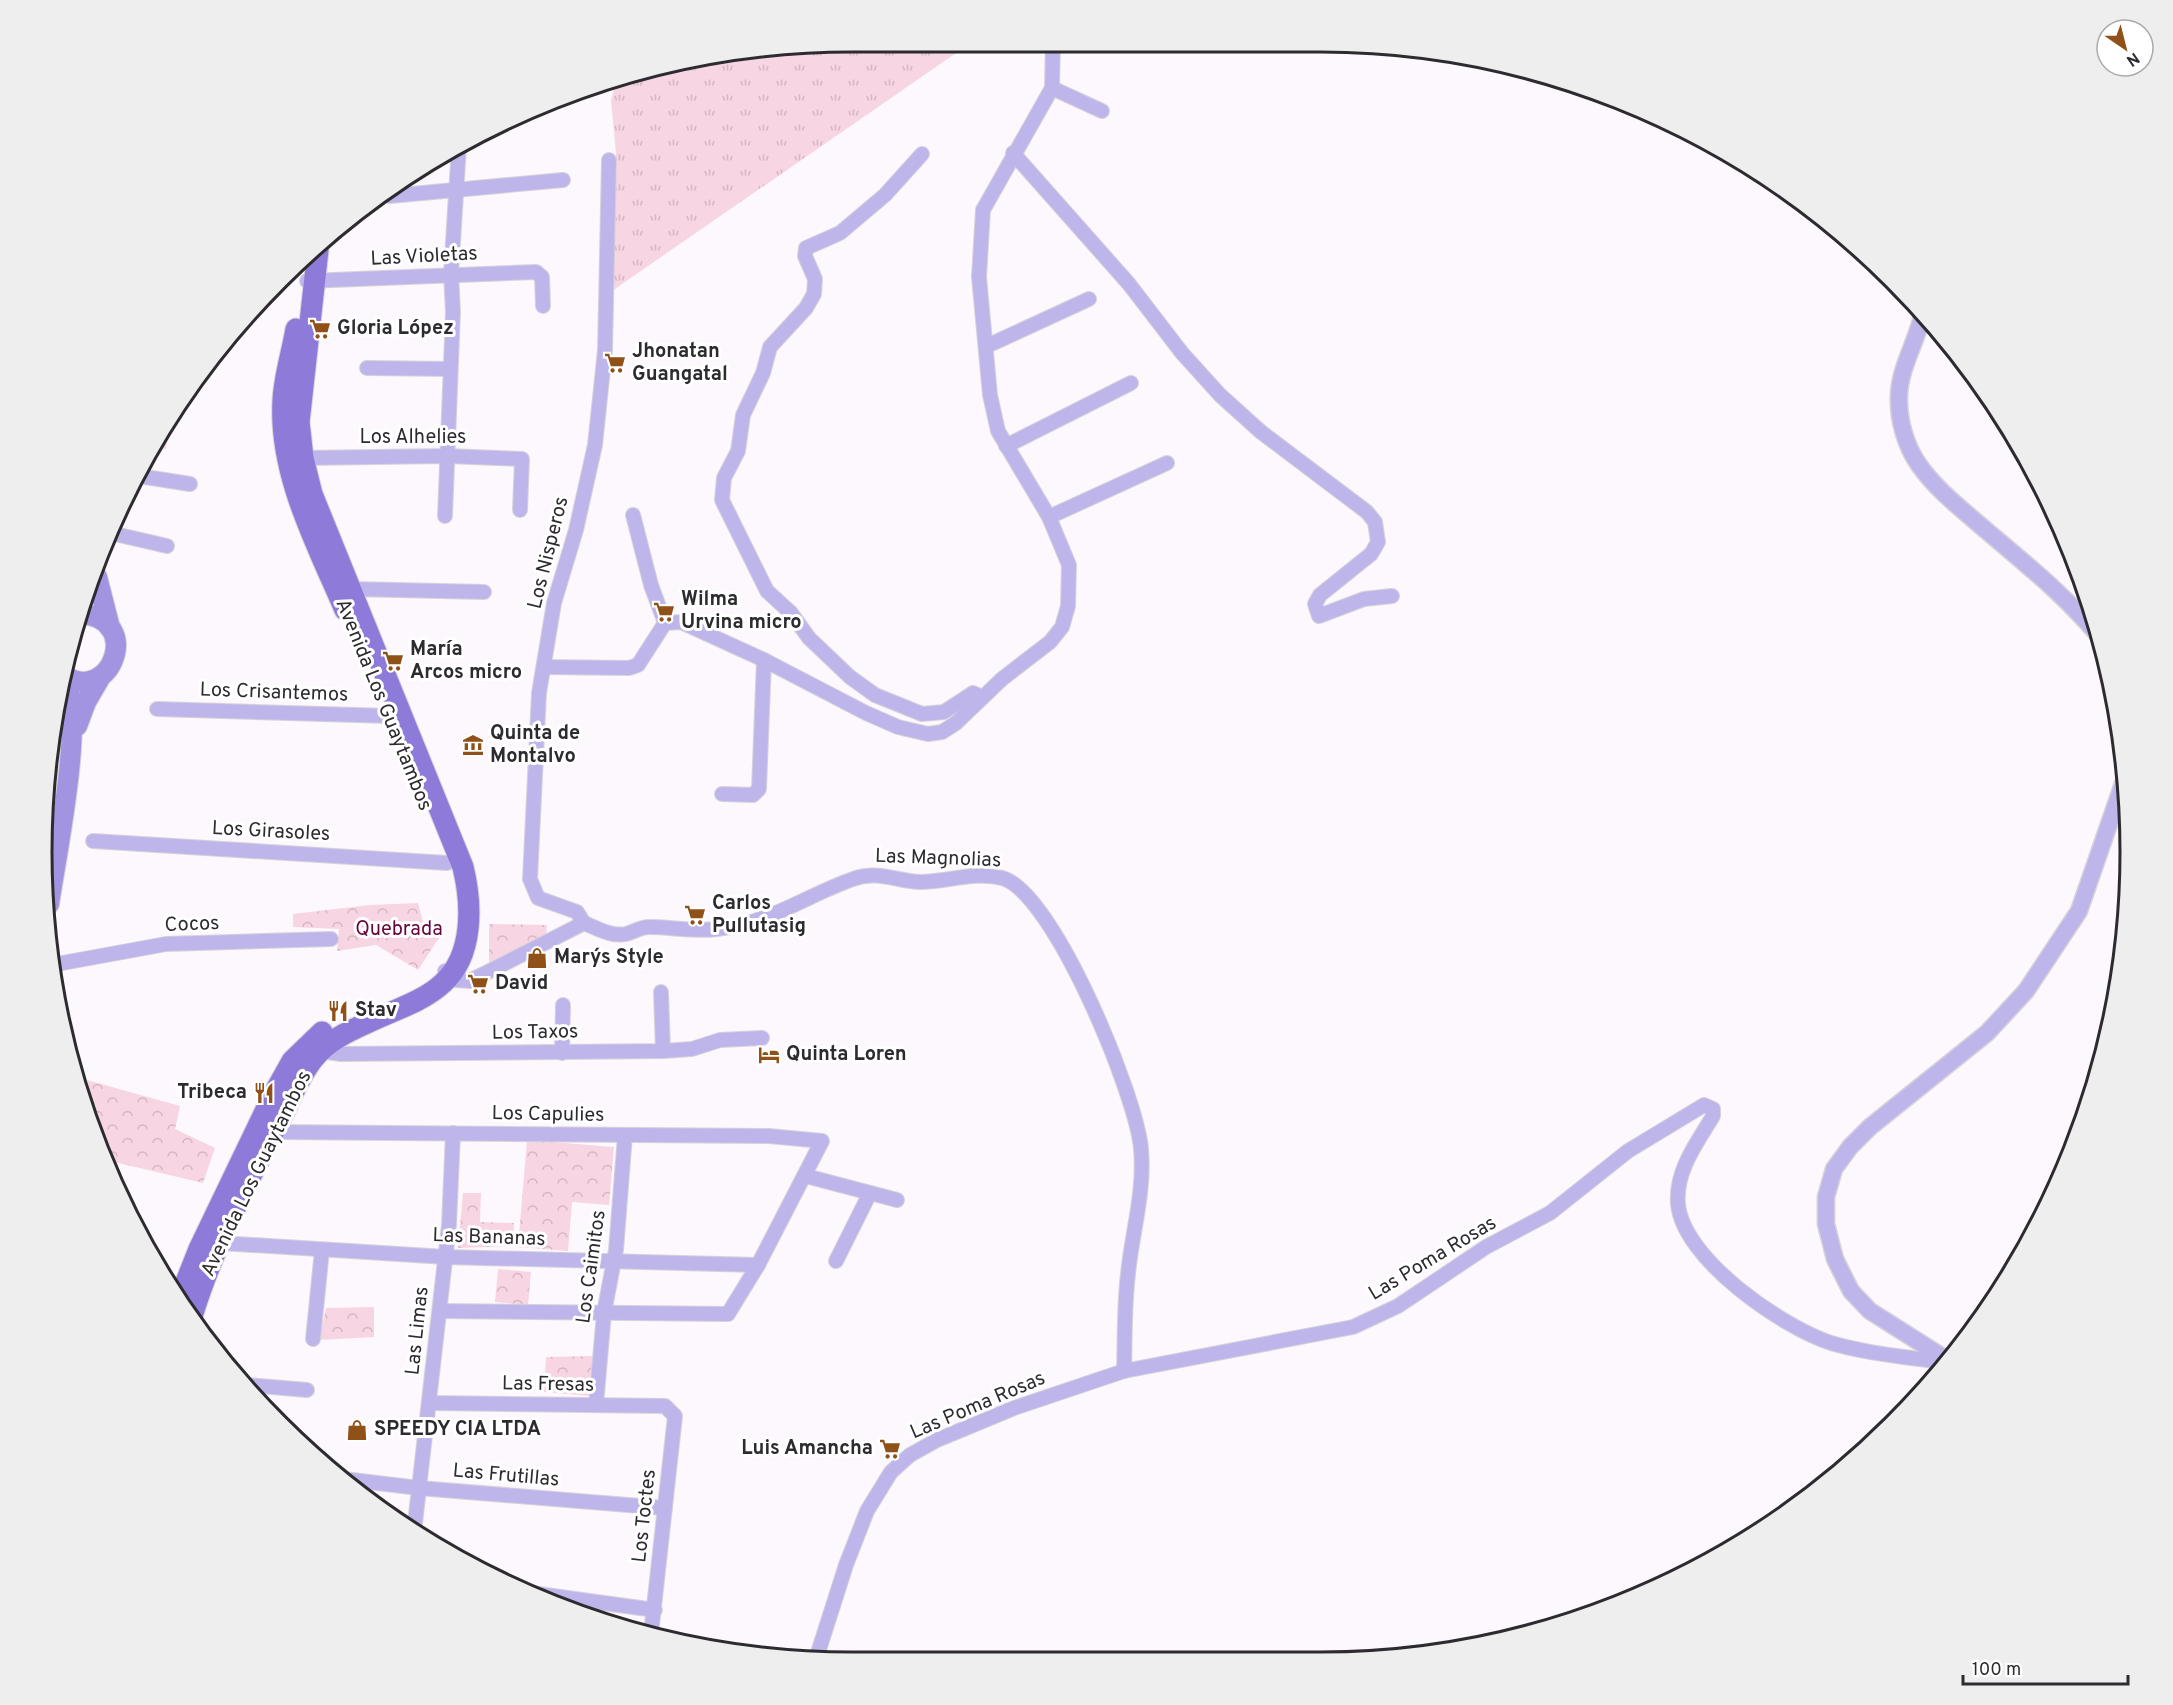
<svg xmlns="http://www.w3.org/2000/svg" width="2173" height="1705" viewBox="0 0 2173 1705" font-family="Overpass,sans-serif">
  <style>
    .grass { fill: url(#grass-tufts) }
    .park { fill: url(#park-crowns) }
    .garden { fill: #f7d5e2 }
    .lines { fill: none; stroke-linecap: round; stroke-linejoin: round }
    .minor-casing { stroke: #d7d3d9; stroke-width: 16 }
    .tertiary-casing { stroke: #d7d3d9; stroke-width: 19 }
    .secondary-casing { stroke: #d7d3d9; stroke-width: 22 }
    .primary-casing { stroke: #d7d3d9; stroke-width: 23 }
    .minor { stroke: #beb6eb; stroke-width: 14 }
    .tertiary { stroke: #beb6eb; stroke-width: 16 }
    .secondary { stroke: #a294e1; stroke-width: 20 }
    .primary { stroke: #8e7ad9; stroke-width: 21 }
    .labels { text-anchor: middle; dominant-baseline: central; stroke-width: 6; stroke-linejoin: round; paint-order: stroke }
    .street-label { font-size: 20px; fill: #2d2b2f; stroke: #fff }
    .poi-label { font-size: 20px; font-weight: bold; fill: #2d2b2f; stroke: #fff; text-anchor: start }
    .park-label { font-size: 20px; fill: #66043b; stroke: #fff }
    .rim { fill: none; stroke: #2d2b2f; stroke-width: 3 }
  </style>
  <defs>
    <pattern id="grass-tufts" width="24" height="20" patternUnits="userSpaceOnUse" patternTransform="scale(1.5)"><rect width="24" height="20" fill="#f7d5e2"/><path d="M3 7l-1-3M5 7V3M7 7l1-3M15 17l-1-3M17 17v-4M19 17l1-3" fill="none" stroke="#d4b7c2"/></pattern>
    <pattern id="park-crowns" width="20" height="18" patternUnits="userSpaceOnUse" patternTransform="scale(1.5)"><rect width="20" height="18" fill="#f7d5e2"/><path d="M2 6a3 3 0 1 1 6 0M12 15a3 3 0 1 1 6 0" fill="none" stroke="#d4b7c2"/></pattern>
  </defs>
  <rect width="100%" height="100%" fill="#fcf8fe"/>
  <polygon class="grass" points="852,42 972,42 609,293 616,154 611,100 616,81 642,70"/>
  <g class="park">
    <polygon points="418,903 427,937 444,930 418,970 376,945 337,951 339,929 293,927 293,914 370,905"/>
    <polygon points="489,924 547,925 546,938 502,960 489,962"/>
    <polygon points="76,1077 180,1106 175,1129 215,1148 203,1183 110,1161"/>
    <polygon points="527,1140 614,1147 609,1205 572,1202 568,1251 518,1247"/>
    <polygon points="463,1193 481,1193 480,1222 514,1223 513,1246 458,1248"/>
    <polygon points="498,1269 531,1272 528,1305 495,1302"/>
    <polygon points="374,1307 374,1337 319,1340 326,1308"/>
    <polygon points="593,1356 591,1396 544,1392 546,1357"/>
  </g>
  <polygon class="garden" points="166,427 169,427 166,449 151,446"/>
  <g class="lines">
    <defs>
      <g id="minor">
        <polyline points="1052,88 1102,111"/>
        <polyline points="1013,153 1129,284 1182,353 1220,395 1261,432 1367,512 1375,522 1378,542 1371,554 1320,595 1315,604 1319,616 1364,599 1392,596"/>
        <polyline points="922,154 885,195 840,233 806,248 805,256 815,279 814,294 806,308 770,347 763,373 743,415 738,451 724,478 722,500 767,591 791,613 809,638 850,677 875,695 922,714 944,712 973,693 982,697"/>
        <polyline points="390,196 563,180"/>
        <polyline points="307,281 536,272 542,277 543,306"/>
        <polyline points="987,346 1089,299"/>
        <polyline points="367,368 450,369"/>
        <polyline points="1006,446 1131,383"/>
        <polyline points="303,458 447,456 522,459 520,510"/>
        <polyline points="139,476 190,484"/>
        <polyline points="633,515 651,585 665,623"/>
        <polyline points="445,516 453,312 451,274 459,146"/>
        <polyline points="1049,517 1167,463"/>
        <polyline points="115,534 167,546"/>
        <polyline points="352,589 484,592"/>
        <polyline points="665,623 681,622 764,660 866,713 898,727 928,734 942,732 956,723 1002,679 1050,642 1062,627 1068,606 1069,565 1049,517 998,431 990,395 979,277 983,210 1052,88 1053,43"/>
        <polyline points="545,667 629,668 638,665 665,623"/>
        <polyline points="157,709 390,716"/>
        <polyline points="722,794 753,795 759,789 764,660"/>
        <polyline points="93,841 447,863"/>
        <path d="M584,923C597,928 611,937 626,934C634,932 640,927 649,927C671,927 694,932 717,929C771,923 805,896 853,879C877,870 896,881 920,882C946,882 976,871 1002,878C1053,891 1137,1097 1141,1149C1145,1192 1132,1232 1128,1274C1124,1306 1125,1339 1124,1371"/>
        <polyline points="584,923 577,912 538,898 530,879 539,693 554,603 576,530 595,445 605,350 609,160"/>
        <polyline points="57,964 166,944 331,939"/>
        <polyline points="445,971 456,980 470,981 584,923"/>
        <polyline points="661,992 663,1051"/>
        <polyline points="319,1046 321,1051 341,1054 663,1051 692,1049 720,1040 762,1038"/>
        <polyline points="562,1053 563,1005"/>
        <polyline points="274,1132 769,1136 822,1141 758,1265 728,1314 440,1311"/>
        <polyline points="806,1176 897,1200"/>
        <polyline points="220,1243 446,1257 758,1265"/>
        <polyline points="836,1261 870,1193"/>
        <polyline points="313,1339 322,1250"/>
        <polyline points="248,1385 307,1390"/>
        <polyline points="430,1403 665,1406 675,1416 651,1634"/>
        <polyline points="596,1405 604,1313 616,1250 625,1135"/>
        <polyline points="344,1479 419,1488 665,1508"/>
        <polyline points="414,1532 449,1225 453,1133"/>
        <polyline points="524,1592 655,1610"/>
        <path d="M816,1659L846,1565L867,1511L891,1472L910,1455L937,1440L1014,1408L1124,1371L1353,1327L1398,1306L1486,1247L1550,1213L1628,1151L1704,1105L1713,1109V1116C1697,1143 1675,1171 1678,1204C1683,1259 1782,1327 1831,1343C1868,1354 1909,1357 1948,1363"/>
      </g>
      <g id="tertiary">
        <path d="M1923,312C1918,340 1900,366 1899,395C1898,419 1905,445 1919,465C1935,488 1959,507 1981,526C2022,561 2064,594 2098,635"/>
        <polyline points="1949,1361 1870,1311 1851,1291 1835,1259 1826,1224 1826,1197 1834,1169 1850,1147 1870,1127 1987,1033 2026,991 2079,911 2125,778"/>
      </g>
      <g id="secondary">
        <polyline points="97,577 110,628"/>
        <path d="M65,676C111,705 144,618 81,614"/>
        <polyline points="77,726 86,702 101,676"/>
        <path d="M49,904C56,856 85,718 65,679"/>
      </g>
      <g id="primary">
        <path d="M296,329C292,353 284,377 283,401C279,475 317,544 345,610"/>
        <polyline points="180,1297 199,1249 273,1095 292,1061 322,1032"/>
        <path d="M193,1313C214,1246 248,1180 281,1118C291,1098 300,1075 314,1058C328,1041 347,1032 367,1023C391,1011 423,1002 443,983C474,955 472,904 463,867L312,494L303,458L299,422L318,250"/>
      </g>
    </defs>
    <use href="#minor" class="minor-casing"/>
    <use href="#tertiary" class="tertiary-casing"/>
    <use href="#secondary" class="secondary-casing"/>
    <use href="#primary" class="primary-casing"/>
    <use href="#minor" class="minor"/>
    <use href="#tertiary" class="tertiary"/>
    <use href="#secondary" class="secondary"/>
    <use href="#primary" class="primary"/>
  </g>
  <defs>
    <symbol id="supermarket-bare" viewBox="-9 -9 18 18"><path d="M-6-5.5h2.5l.6 2H6L4.5 2H-2.5L-4.4-4H-6ZM-1.5 3.2a1.3 1.3 0 1 0 .1 0ZM3 3.2a1.3 1.3 0 1 0 .1 0Z" fill="#905118" stroke="#fff" stroke-width="2.5" paint-order="stroke"/></symbol>
    <symbol id="museum-bare" viewBox="-9 -9 18 18"><path d="M0-6L6-3V-2H-6V-3ZM-5-1h2V3h-2ZM-1-1h2V3h-2ZM3-1h2V3H3ZM-6 4H6V6H-6Z" fill="#905118" stroke="#fff" stroke-width="2.5" paint-order="stroke"/></symbol>
    <symbol id="shop-bare" viewBox="-9 -9 18 18"><path d="M-5-2.5h2.3a2.7 3.5 0 0 1 5.4 0H5L5.5 6h-11ZM-1.5-2.5h3a1.5 2.3 0 0 0-3 0Z" fill="#905118" stroke="#fff" stroke-width="2.5" paint-order="stroke"/></symbol>
    <symbol id="restaurant-bare" viewBox="-9 -9 18 18"><path d="M-5-6h1v4h1v-4h1v4h1v-4h1v5L-1.5 .5V6h-2V.5L-5-1ZM5-6V6H3V1.5H1.5Q1.5-4 5-6Z" fill="#905118" stroke="#fff" stroke-width="2.5" paint-order="stroke"/></symbol>
    <symbol id="hotel-bare" viewBox="-9 -9 18 18"><path d="M-6-4.5h1.5V1H6V5H4.5V3h-9V5H-6ZM-4 0a1.8 1.8 0 1 1 3.6 0ZM.5 0V-2.5h3Q6-2.5 6 0Z" fill="#905118" stroke="#fff" stroke-width="2.5" paint-order="stroke"/></symbol>
  </defs>
  <g fill-rule="evenodd">
    <use href="#supermarket-bare" x="305" y="314" width="30" height="30"/>
    <use href="#supermarket-bare" x="600" y="348" width="30" height="30"/>
    <use href="#supermarket-bare" x="649" y="597" width="30" height="30"/>
    <use href="#supermarket-bare" x="378" y="646" width="30" height="30"/>
    <use href="#museum-bare" x="458" y="730" width="30" height="30"/>
    <use href="#supermarket-bare" x="680" y="900" width="30" height="30"/>
    <use href="#shop-bare" x="522" y="943" width="30" height="30"/>
    <use href="#supermarket-bare" x="463" y="969" width="30" height="30"/>
    <use href="#restaurant-bare" x="323" y="996" width="30" height="30"/>
    <use href="#hotel-bare" x="754" y="1040" width="30" height="30"/>
    <use href="#restaurant-bare" x="249" y="1078" width="30" height="30"/>
    <use href="#shop-bare" x="342" y="1415" width="30" height="30"/>
    <use href="#supermarket-bare" x="875" y="1434" width="30" height="30"/>
  </g>
  <g class="labels">
    <g class="street-label">
      <text transform="translate(424 257) rotate(-3)">Las Violetas</text>
      <text x="413" y="438">Los Alhelies</text>
      <text transform="translate(549 553) rotate(-76)">Los Nisperos</text>
      <text transform="translate(274 693) rotate(2)">Los Crisantemos</text>
      <text transform="translate(383 705) rotate(68)">Avenida Los Guaytambos</text>
      <text transform="translate(271 832) rotate(3)">Los Girasoles</text>
      <text transform="translate(938 859) rotate(2)">Las Magnolias</text>
      <text transform="translate(192 925) rotate(-2)">Cocos</text>
      <text transform="translate(535 1033) rotate(-1)">Los Taxos</text>
      <text transform="translate(548 1115) rotate(1)">Los Capulies</text>
      <text transform="translate(257 1174) rotate(-64)">Avenida Los Guaytambos</text>
      <text transform="translate(489 1238) rotate(2)">Las Bananas</text>
      <text transform="translate(1433 1259) rotate(-31)">Las Poma Rosas</text>
      <text transform="translate(592 1267) rotate(-82)">Los Caimitos</text>
      <text transform="translate(418 1331) rotate(-84)">Las Limas</text>
      <text transform="translate(548 1385) rotate(1)">Las Fresas</text>
      <text transform="translate(978 1406) rotate(-23)">Las Poma Rosas</text>
      <text transform="translate(506 1476) rotate(5)">Las Frutillas</text>
      <text transform="translate(645 1516) rotate(-84)">Los Toctes</text>
    </g>
    <g class="poi-label">
      <text x="337" y="329">Gloria López</text>
      <text x="632" y="352">Jhonatan<tspan x="632" dy="23">Guangatal</tspan></text>
      <text x="681" y="600">Wilma<tspan x="681" dy="23">Urvina micro</tspan></text>
      <text x="410" y="650">María<tspan x="410" dy="23">Arcos micro</tspan></text>
      <text x="490" y="734">Quinta de<tspan x="490" dy="23">Montalvo</tspan></text>
      <text x="712" y="904">Carlos<tspan x="712" dy="23">Pullutasig</tspan></text>
      <text x="554" y="958">Mary´s Style</text>
      <text x="495" y="984">David</text>
      <text x="355" y="1011">Stav</text>
      <text x="786" y="1055">Quinta Loren</text>
      <text x="247" y="1093" text-anchor="end">Tribeca</text>
      <text x="374" y="1430">SPEEDY CIA LTDA</text>
      <text x="873" y="1449" text-anchor="end">Luis Amancha</text>
    </g>
    <g class="park-label">
      <text x="399" y="930">Quebrada</text>
    </g>
  </g>
  <path d="M0 0H2173V1705H0ZM852 52H1320A800 800 0 0 1 2120 852V852A800 800 0 0 1 1320 1652H852A800 800 0 0 1 52 852V852A800 800 0 0 1 852 52Z" fill="#eee" fill-rule="evenodd"/>
  <path class="rim" d="M852 52H1320A800 800 0 0 1 2120 852V852A800 800 0 0 1 1320 1652H852A800 800 0 0 1 52 852V852A800 800 0 0 1 852 52Z"/>
  <g transform="translate(2125 48) rotate(145)"><circle r="28" fill="#ffffff" stroke="#abaaac" stroke-width="1.5"/>
  <path d="M0-4.5L10 22L0 15L-10 22Z" fill="#905118"/>
  <text y="-9" font-size="16" font-weight="bold" text-anchor="middle" fill="#2d2b2f">N</text>
  </g>
  <path d="M1963 1675v9h165v-9" fill="none" stroke="#2d2b2f" stroke-width="3"/>
  <text x="1972" y="1675" font-size="18" fill="#2d2b2f" stroke="#ffffff" stroke-width="4.5" paint-order="stroke">100 m</text>
</svg>
